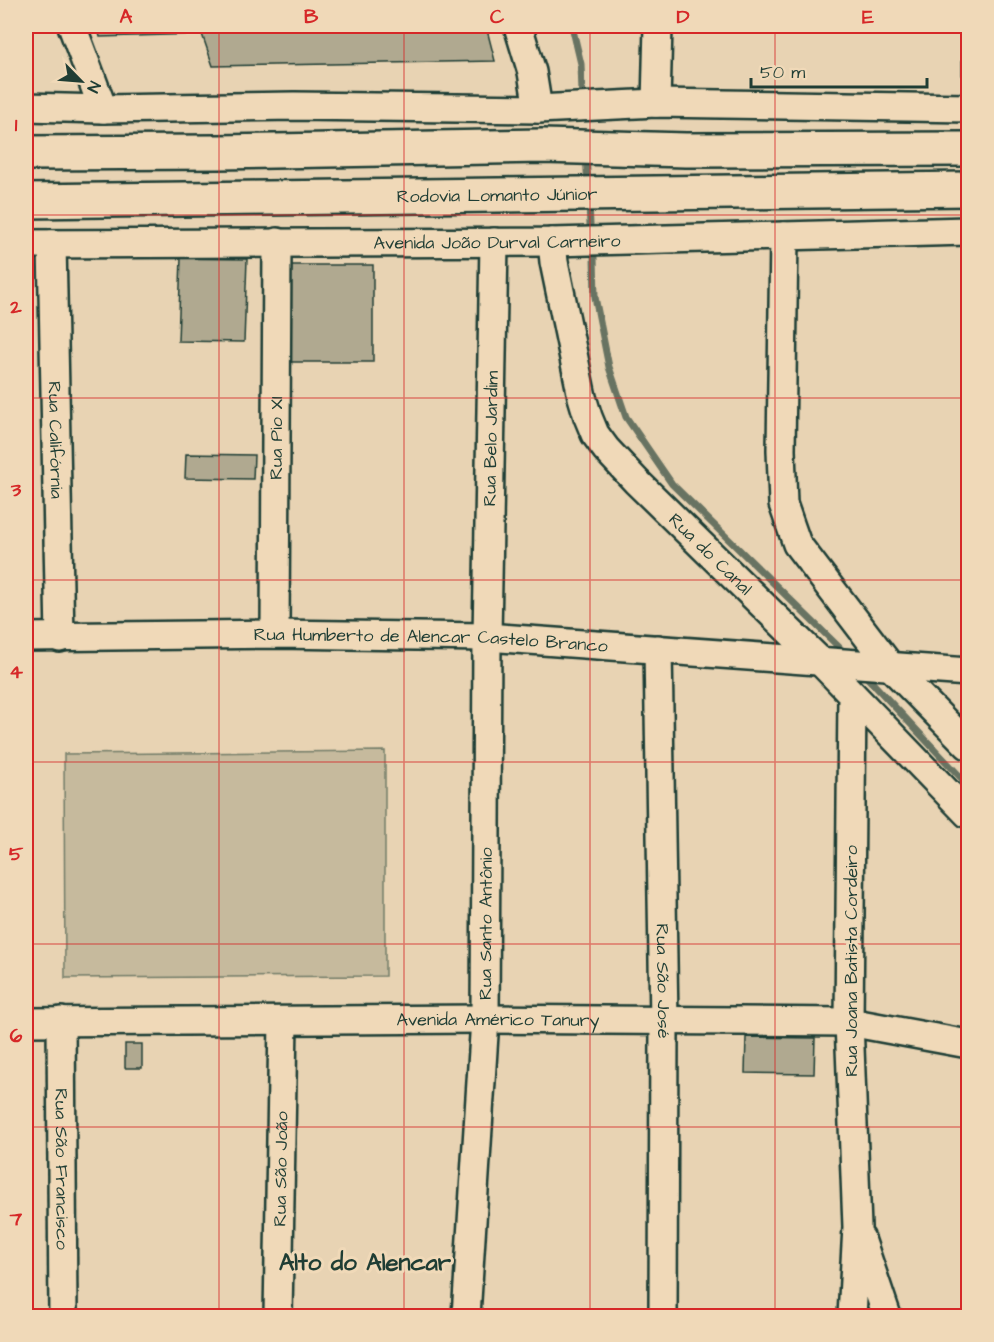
<svg xmlns="http://www.w3.org/2000/svg" width="994" height="1342" viewBox="0 0 994 1342" font-family="'Architects Daughter',sans-serif">
  <style>
    .green { fill: #c6ba9d; stroke: #727c68; stroke-width: 1.5 }
    .lines { fill: none; stroke-linecap: round; stroke-linejoin: round }
    .stream { stroke: #687362; stroke-width: 7 }
    .building { fill: #b0a990; stroke: #1f3d34; stroke-width: 1.5 }
    .minor-casing { stroke: #1f3d34; stroke-width: 32 }
    .highway-casing { stroke: #1f3d34; stroke-width: 38 }
    .minor { stroke: #f0d9b8; stroke-width: 27 }
    .highway { stroke: #f0d9b8; stroke-width: 33 }
    .grid { fill: none; stroke: #d62828; stroke-width: 1.5; stroke-opacity: 0.55 }
    .labels { text-anchor: middle; dominant-baseline: central; stroke-width: 6; stroke-linejoin: round; paint-order: stroke }
    .street-label { font-size: 18px; fill: #1f3d34; stroke: #f0d9b8 }
    .district-label { font-size: 24px; font-weight: bold; fill: #1f3d34; stroke: #f0d9b8 }
    .neatline { fill: none; stroke: #d62828; stroke-width: 2 }
    .grid-label { font-size: 20px; text-anchor: middle; font-weight: bold; fill: #d62828 }
  </style>
  <rect width="100%" height="100%" fill="#e8d3b3"/>
  <filter id="ink" filterUnits="userSpaceOnUse"><feTurbulence type="fractalNoise" baseFrequency=".0167" numOctaves="2"/><feDisplacementMap in="SourceGraphic" scale="12" xChannelSelector="R" yChannelSelector="G"/><feConvolveMatrix kernelMatrix="1 2 1 2 8 2 1 2 1" color-interpolation-filters="sRGB"/></filter>
  <g filter="url(#ink)">
    <polygon class="green" points="385,751 385,976 65,978 64,754"/>
    <g class="lines">
      <g class="stream">
        <polyline points="572,26 581,64 582,93"/>
        <polyline points="586,155 588,186"/>
        <polyline points="589,203 590,225"/>
        <polyline points="594,257 595,297 609,367 626,417 672,484 846,654"/>
        <polyline points="863,673 968,785"/>
      </g>
    </g>
    <g class="building">
      <polygon points="97,26 486,26 495,61 213,66 202,34 100,37"/>
      <rect x="962" y="26" width="6" height="49"/>
      <polygon points="181,258 247,259 244,342 178,341"/>
      <rect x="288" y="265" width="85" height="97"/>
      <polygon points="186,454 254,455 253,479 185,478"/>
      <polygon points="746,1037 815,1038 814,1074 745,1073"/>
      <rect x="125" y="1044" width="17" height="24"/>
    </g>
    <g class="lines">
      <defs>
        <g id="minor">
          <polyline points="72,26 103,109"/>
          <polyline points="518,26 532,72 538,109"/>
          <polyline points="656,103 658,26"/>
          <polyline points="26,107 103,109 294,106 538,109 656,103 968,108"/>
          <polyline points="784,236 781,450 783,504 797,544 890,666 968,745"/>
          <path id="s1" d="M552,242L554,262L582,397L588,417L595,434L606,449L636,481L821,662L968,814"/>
          <path id="s2" d="M26,244L552,242L968,231"/>
          <path id="s3" d="M52,244L60,638"/>
          <path id="s4" d="M275,634L277,242"/>
          <path id="s5" d="M26,637L275,634L487,637L968,672"/>
          <path id="s6" d="M658,649L664,1022L663,1316"/>
          <path id="s7" d="M61,1021L63,1316"/>
          <path id="s8" d="M26,1022L485,1019L849,1022L968,1044"/>
          <polyline points="861,1239 887,1316"/>
          <path id="s9" d="M278,1316L283,1021"/>
          <path id="s10" d="M466,1316L485,1019L487,637L494,242"/>
          <polyline points="852,1316 857,1227 849,1022 852,695"/>
        </g>
        <g id="highway">
          <polyline points="26,153 219,152 543,146 686,150 968,149"/>
          <path id="s11" d="M26,201L968,189"/>
        </g>
      </defs>
      <use href="#minor" class="minor-casing"/>
      <use href="#highway" class="highway-casing"/>
      <use href="#minor" class="minor"/>
      <use href="#highway" class="highway"/>
    </g>
  </g>
  <path class="grid" d="M219,26V1316M404,26V1316M590,26V1316M775,26V1316M26,215H968M26,398H968M26,580H968M26,762H968M26,944H968M26,1127H968"/>
  <g class="labels">
    <g class="street-label">
      <text stroke="none"><textPath href="#s11" startOffset="471">Rodovia Lomanto Júnior</textPath></text>
      <text stroke="none"><textPath href="#s2" startOffset="471">Avenida João Durval Carneiro</textPath></text>
      <text stroke="none"><textPath href="#s4" startOffset="196">Rua Pio XI</textPath></text>
      <text stroke="none"><textPath href="#s10" startOffset="878">Rua Belo Jardim</textPath></text>
      <text stroke="none"><textPath href="#s3" startOffset="196">Rua Califórnia</textPath></text>
      <text stroke="none"><textPath href="#s1" startOffset="364">Rua do Canal</textPath></text>
      <text stroke="none"><textPath href="#s5" startOffset="405">Rua Humberto de Alencar Castelo Branco</textPath></text>
      <text stroke="none"><textPath href="#s10" startOffset="393">Rua Santo Antônio</textPath></text>
      <text transform="translate(851 961) rotate(-90)">Rua Joana Batista Cordeiro</text>
      <text stroke="none"><textPath href="#s6" startOffset="332">Rua São José</textPath></text>
      <text stroke="none"><textPath href="#s8" startOffset="472">Avenida Américo Tanury</textPath></text>
      <text stroke="none"><textPath href="#s7" startOffset="148">Rua São Francisco</textPath></text>
      <text stroke="none"><textPath href="#s9" startOffset="147">Rua São João</textPath></text>
    </g>
    <g class="district-label">
      <text x="365" y="1263">Alto do Alencar</text>
    </g>
  </g>
  <rect width="994" height="1342" fill="none" stroke="#f0d9b8" stroke-width="66"/>
  <g transform="translate(81 81) rotate(115)" stroke="#f0d9b8" stroke-width="4.5" paint-order="stroke">
  <path d="M0-4.5L10 22L0 15L-10 22Z" fill="#1f3d34"/>
  <text y="-9" font-size="16" font-weight="bold" text-anchor="middle" fill="#1f3d34">N</text>
  </g>
  <path d="M751 78v9h176v-9" fill="none" stroke="#1f3d34" stroke-width="3"/>
  <text x="760" y="78" font-size="18" fill="#1f3d34" stroke="#f0d9b8" stroke-width="4.5" paint-order="stroke">50 m</text>
  <rect x="33" y="33" width="928" height="1276" class="neatline"/>
  <g class="grid-label">
    <text x="126" y="23">A</text>
    <text x="311" y="23">B</text>
    <text x="497" y="23">C</text>
    <text x="683" y="23">D</text>
    <text x="868" y="23">E</text>
    <text x="16" y="131">1</text>
    <text x="16" y="313">2</text>
    <text x="16" y="496">3</text>
    <text x="16" y="678">4</text>
    <text x="16" y="860">5</text>
    <text x="16" y="1042">6</text>
    <text x="16" y="1225">7</text>
  </g>
</svg>
